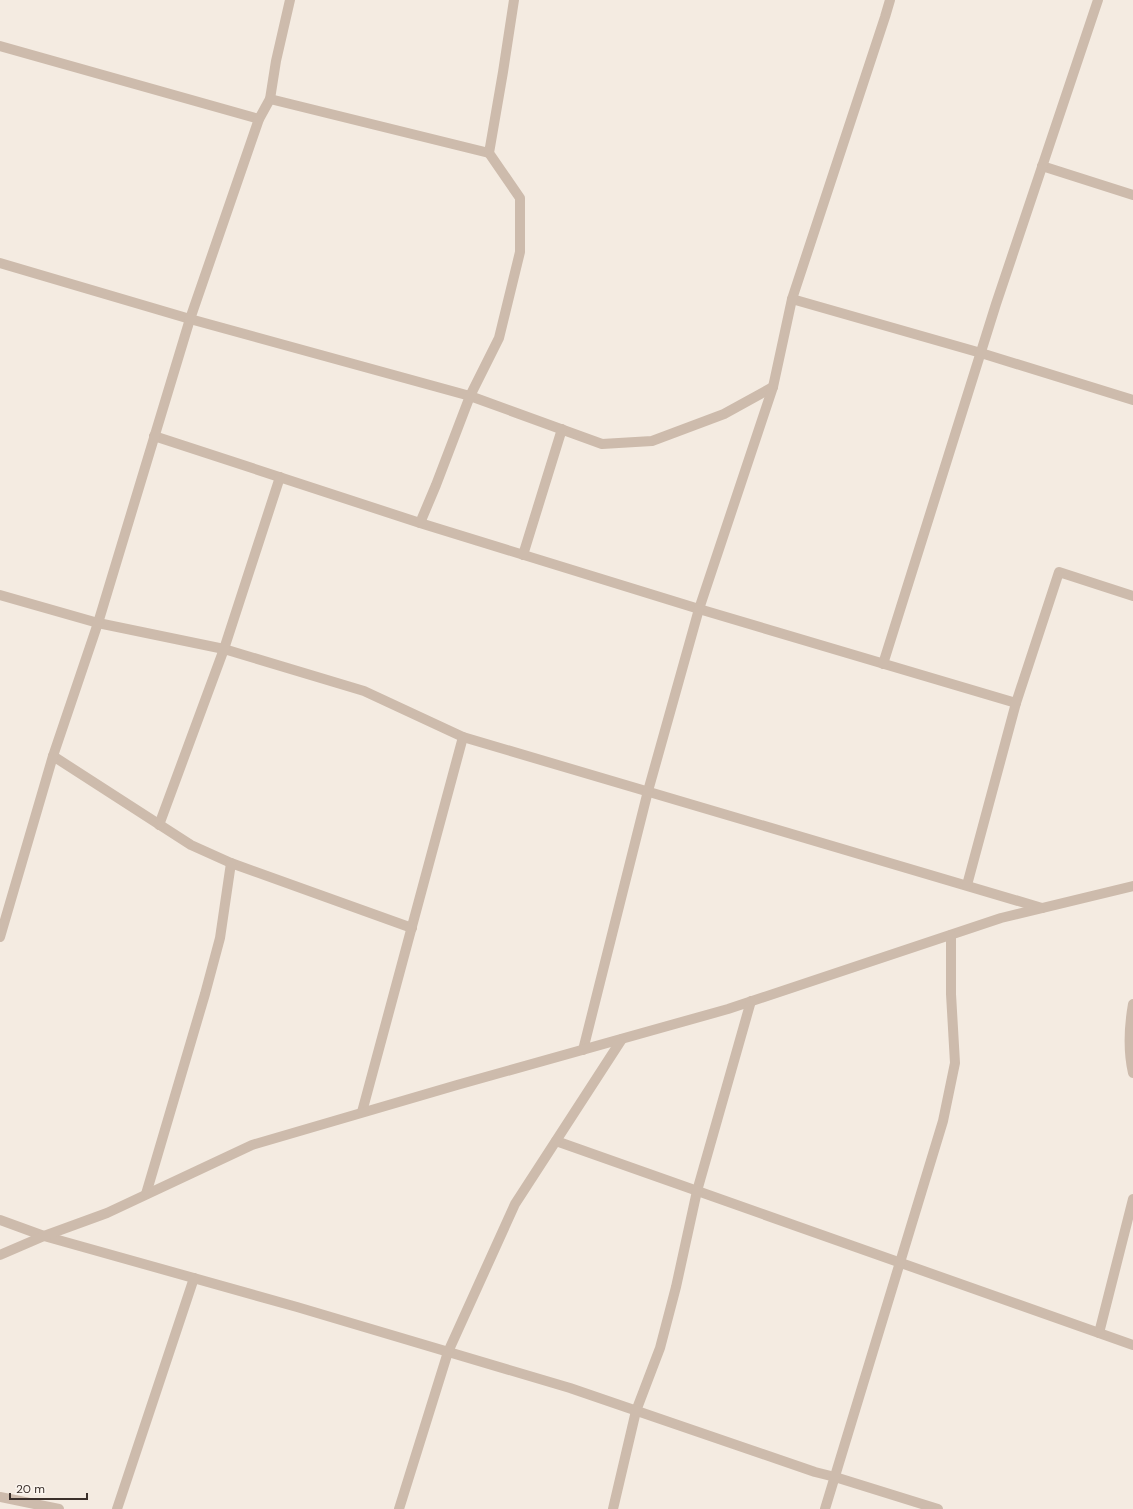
<svg xmlns="http://www.w3.org/2000/svg" width="1133" height="1509" viewBox="0 0 1133 1509" font-family="'DM Sans',sans-serif">
  <style>
    .lines { fill: none; stroke-linecap: round; stroke-linejoin: round }
    .minor { stroke: #cdbbac; stroke-width: 10 }
  </style>
  <rect width="100%" height="100%" fill="#f4ebe1"/>
  <g class="lines">
    <g class="minor">
      <polyline points="0,46 259,119"/>
      <polyline points="270,99 489,153"/>
      <polyline points="1042,166 1133,195"/>
      <polyline points="0,263 190,319 470,396 602,444 652,441 724,414 773,387"/>
      <polyline points="792,299 981,353 1133,400"/>
      <polyline points="154,436 420,523 699,609 1016,703"/>
      <polyline points="420,523 436,485 470,396 499,338 520,252 520,198 489,153 503,72 514,0"/>
      <polyline points="523,555 562,429"/>
      <polyline points="0,595 98,623 224,649 364,691 463,737 1042,908"/>
      <polyline points="883,664 996,304 1098,0"/>
      <polyline points="53,756 191,845 231,863 412,928"/>
      <polyline points="159,825 224,649 280,477"/>
      <polyline points="967,885 1016,703 1059,572 1133,596"/>
      <polyline points="0,937 53,756 98,623 190,319 259,119 270,99 276,61 290,0"/>
      <path d="M1133,1004C1129,1027 1128,1051 1133,1073"/>
      <polyline points="583,1050 648,791 699,609 773,387 792,299 885,17 890,0"/>
      <polyline points="362,1112 463,737"/>
      <polyline points="556,1141 1133,1345"/>
      <polyline points="146,1194 205,994 220,938 231,863"/>
      <polyline points="0,1220 44,1236 297,1307 570,1388 815,1472 835,1477 938,1509"/>
      <polyline points="0,1255 44,1236 107,1213 252,1145 457,1085 728,1009 1001,918 1133,886"/>
      <polyline points="1099,1333 1133,1199"/>
      <polyline points="0,1497 59,1509"/>
      <polyline points="117,1509 194,1278"/>
      <polyline points="399,1509 448,1352 515,1204 622,1039"/>
      <polyline points="613,1509 636,1411 660,1348 676,1287 697,1191 751,1001"/>
      <polyline points="825,1509 943,1121 955,1063 951,994 951,935"/>
    </g>
  </g>
  <path d="M10 1493v6h77v-6" fill="none" stroke="#3b302b" stroke-width="2"/>
  <text x="16" y="1493" font-size="12" fill="#3b302b" stroke="#fbf5ee" stroke-width="3" paint-order="stroke">20 m</text>
</svg>
